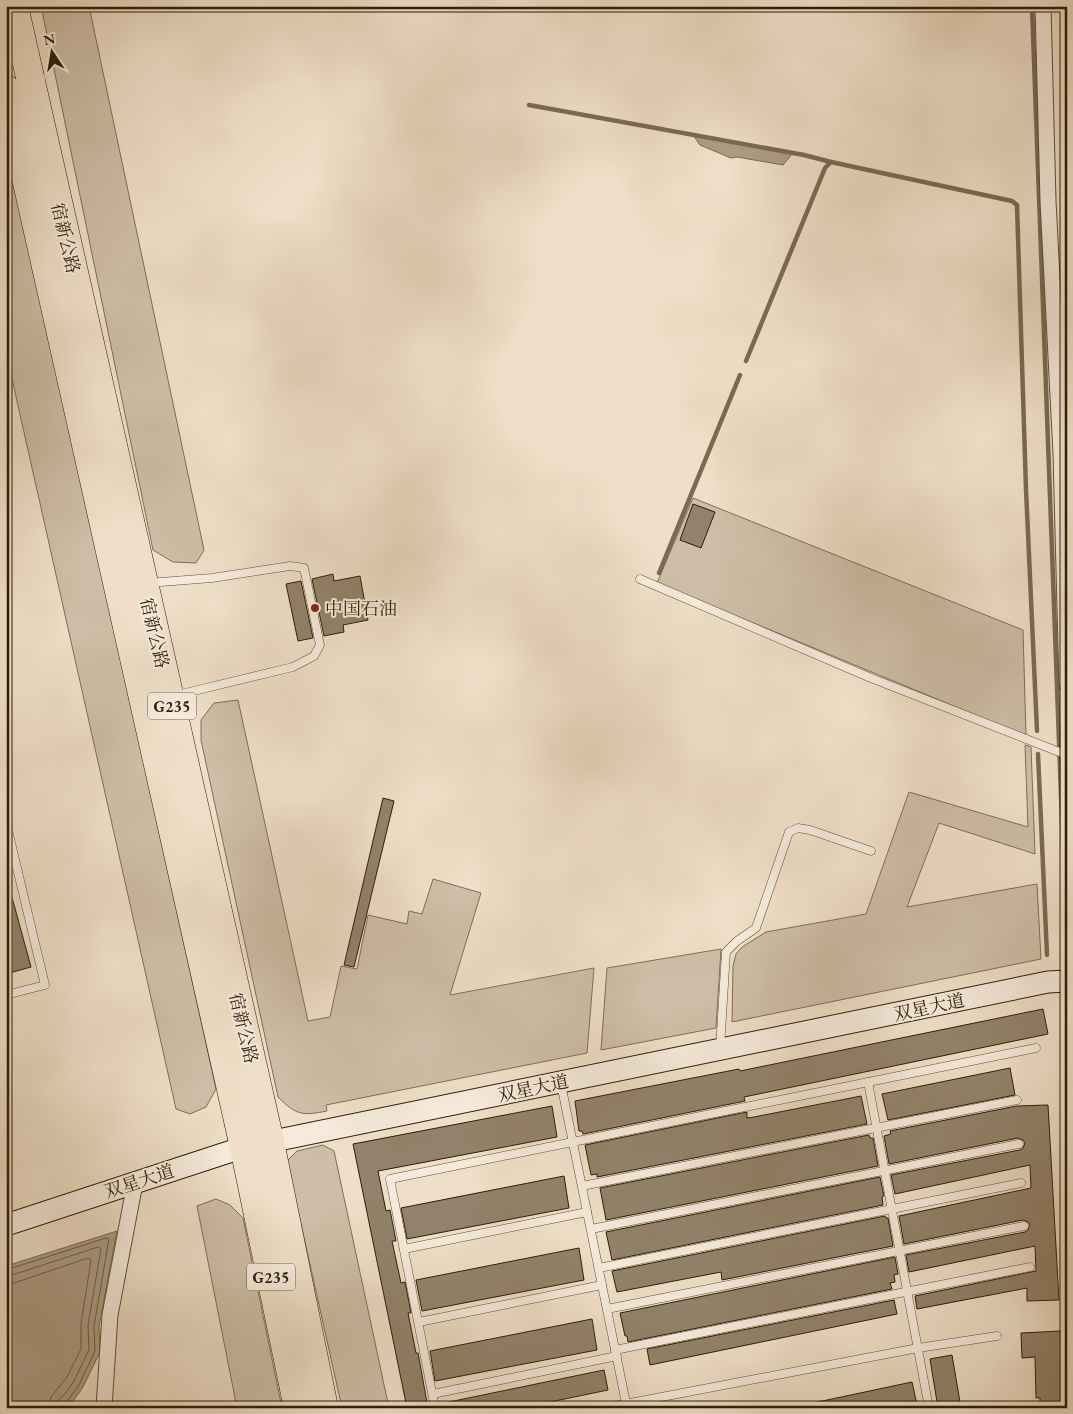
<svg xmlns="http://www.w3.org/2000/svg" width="1073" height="1414" viewBox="0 0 1073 1414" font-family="'EB Garamond','Noto Serif SC',serif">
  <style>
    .green { fill: #cebea7; stroke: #7e6e56 }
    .water { fill: #ad9d86; stroke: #7a6a53 }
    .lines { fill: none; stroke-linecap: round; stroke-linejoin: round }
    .shore { stroke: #6d5d46; stroke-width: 1 }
    .stream { stroke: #7a6a53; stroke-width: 4.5 }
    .building { fill: #92826b; stroke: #2d1d06 }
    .lane-casing { stroke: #5e4e36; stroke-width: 9 }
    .street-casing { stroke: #5e4e36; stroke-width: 17 }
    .secondary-casing { stroke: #2d1d06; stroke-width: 23 }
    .highway-casing { stroke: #2d1d06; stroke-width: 29 }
    .lane { stroke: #f5eadb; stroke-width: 8 }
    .street { stroke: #f5eadb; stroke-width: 15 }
    .secondary { stroke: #f5eadb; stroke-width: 21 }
    .highway { stroke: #efdfc8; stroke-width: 28 }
    .poi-dot { fill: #8f2418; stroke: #f5eadb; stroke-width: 2 }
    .labels { text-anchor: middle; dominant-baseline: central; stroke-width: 4; stroke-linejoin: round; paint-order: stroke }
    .shield { fill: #f5eadb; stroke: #695a46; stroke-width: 1 }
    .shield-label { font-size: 16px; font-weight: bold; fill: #2d1d06 }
    .street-label { font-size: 18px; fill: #2d1d06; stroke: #f5eadb }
    .poi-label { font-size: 18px; fill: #2d1d06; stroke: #f5eadb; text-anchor: start }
  </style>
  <rect width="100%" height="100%" fill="#efdfc8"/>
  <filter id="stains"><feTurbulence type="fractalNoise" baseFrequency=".004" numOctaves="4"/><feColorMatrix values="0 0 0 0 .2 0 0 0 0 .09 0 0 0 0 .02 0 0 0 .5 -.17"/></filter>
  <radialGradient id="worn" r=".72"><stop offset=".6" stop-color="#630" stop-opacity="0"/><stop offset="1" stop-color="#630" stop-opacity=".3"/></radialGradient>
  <g class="green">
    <polygon points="41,6 89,6 204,550 196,563 173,562 153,550"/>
    <polygon points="6,140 216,1089 206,1107 190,1114 176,1109 6,352"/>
    <polygon points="693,498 1023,630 1026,736 657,583"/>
    <path d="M238,700L308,1021L330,1017L341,966L357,969L368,915L407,924L409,911L422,914L433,879L481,893L450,995L594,968L587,1053L326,1105L327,1111C302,1116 296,1115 278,1097L201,740V720L214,703Z"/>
    <polygon points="1025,745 1031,747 1035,854 939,823 907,907 1037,884 1041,959 732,1022 733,966 736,954 742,947 766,932 866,914 909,792 1028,827"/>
    <polygon points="721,949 716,1028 601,1050 607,968"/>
    <polygon points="323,1145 334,1151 389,1408 342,1408 287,1161 297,1151"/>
    <polygon points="216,1199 230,1205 243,1218 282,1408 237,1408 197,1206"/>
  </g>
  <g class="water">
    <polygon points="693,135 793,153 783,165 737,157 731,158 700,145"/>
    <polygon points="117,1231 99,1326 100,1352 83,1387 72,1403 64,1408 6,1407 6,1266"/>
  </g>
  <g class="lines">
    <g class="shore">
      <polyline points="6,1270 106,1238 109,1239 94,1326 95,1351 79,1385 69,1399 64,1403 62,1408"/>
      <polyline points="6,1277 98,1247 101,1249 88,1325 89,1350 74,1381 65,1394 57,1401 56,1408"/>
      <polyline points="6,1284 14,1283 88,1258 91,1260 81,1324 81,1349 67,1377 51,1397 48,1408"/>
    </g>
    <g class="stream">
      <polyline points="1032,6 1067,959"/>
      <polyline points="529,105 804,155 831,162"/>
      <polyline points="746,361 825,168 831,162 1012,201 1017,205 1026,489 1037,731"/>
      <polyline points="659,573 740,375"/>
      <polyline points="1038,754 1047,955"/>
    </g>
  </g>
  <g class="building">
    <polygon points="693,504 715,512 701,548 680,540"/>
    <polygon points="333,574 334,581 360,576 368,620 343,625 344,632 324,636 312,579"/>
    <polygon points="301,581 313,638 298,641 286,584"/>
    <polygon points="383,798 394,801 354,967 344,965"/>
    <polygon points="10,890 31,967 6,974 6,891"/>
    <polygon points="1043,1009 1048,1034 744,1097 745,1101 583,1134 582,1131 579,1131 575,1101 739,1069 740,1071"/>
    <polygon points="1010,1068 1015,1095 888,1120 882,1094"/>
    <polygon points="861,1096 867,1124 597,1177 597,1174 591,1175 585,1145 747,1112 747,1118 754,1117"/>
    <polygon points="1048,1105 1059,1300 1027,1301 1027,1288 917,1309 915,1296 1036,1271 1035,1246 909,1272 906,1255 1025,1232 1028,1230 1030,1225 1028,1222 1023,1220 904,1244 899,1216 1031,1188 1030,1165 895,1194 891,1175 1020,1150 1023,1148 1025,1143 1023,1140 1018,1138 889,1164 884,1136 891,1134 890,1131 1017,1106"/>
    <polygon points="552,1106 557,1137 378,1171 386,1211 390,1210 396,1241 392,1241 401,1283 405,1282 411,1313 408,1313 416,1353 418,1353 428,1408 407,1408 353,1144"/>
    <polygon points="869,1135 870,1138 873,1138 878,1166 606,1220 600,1188"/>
    <polygon points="564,1176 569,1208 407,1239 401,1208"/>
    <polygon points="880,1177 884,1196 882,1197 883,1205 612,1260 606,1232"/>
    <polygon points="885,1216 886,1218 888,1218 893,1246 722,1280 721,1272 617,1292 612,1271"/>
    <polygon points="579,1248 584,1280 422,1311 416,1280"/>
    <polygon points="895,1257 898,1274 894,1275 895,1282 890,1283 892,1289 628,1342 627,1336 625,1336 620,1313"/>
    <polygon points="894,1300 897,1314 650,1365 647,1349"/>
    <polygon points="592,1319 597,1350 435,1381 430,1351"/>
    <polygon points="1061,1331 1063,1408 1040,1408 1040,1398 1036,1398 1035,1357 1022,1358 1021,1333"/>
    <polygon points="952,1355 961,1408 938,1408 930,1359"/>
    <polygon points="604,1370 608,1390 521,1408 445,1408 444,1403"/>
    <polygon points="912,1382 917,1405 906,1408 814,1408 813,1403"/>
  </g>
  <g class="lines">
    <defs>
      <g id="lane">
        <polyline points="640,579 871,678 1067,755"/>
        <polyline points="148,583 212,578 290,566 304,568 320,645 314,656 293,667 173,696"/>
        <polyline points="6,822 45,985 6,995"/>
        <polyline points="720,1048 726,952 737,941 756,928 789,832 798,828 810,830 871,851"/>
        <polyline points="868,1082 929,1408"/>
        <polyline points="561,1084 627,1408"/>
        <polyline points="582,1186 1017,1100"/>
        <polyline points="591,1229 1019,1144"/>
        <polyline points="404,1249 587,1212"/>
        <polyline points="599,1268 1021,1183"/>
        <polyline points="607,1309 1024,1226"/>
        <polyline points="419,1322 602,1285"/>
        <polyline points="615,1350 1030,1267"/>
        <polyline points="433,1394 617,1356"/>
        <polyline points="435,1408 390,1179 1036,1048"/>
        <polyline points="604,1408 918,1348 997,1336"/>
      </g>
      <g id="street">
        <polyline points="1043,6 1048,201 1061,454 1067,685"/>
        <polyline points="104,1408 110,1315 135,1183"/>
      </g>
      <polyline id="secondary" points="6,1225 244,1147 1048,982 1067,981"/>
      <g id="highway">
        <polyline points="14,6 270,1142 324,1408"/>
        <polyline points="6,89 244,1147 298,1408"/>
      </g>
    </defs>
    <use href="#lane" class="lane-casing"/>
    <use href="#street" class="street-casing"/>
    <use href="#secondary" class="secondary-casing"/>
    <use href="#highway" class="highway-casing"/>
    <use href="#lane" class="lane"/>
    <use href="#street" class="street"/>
    <use href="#secondary" class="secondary"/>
    <use href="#highway" class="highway"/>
  </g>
  <circle class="poi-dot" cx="315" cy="608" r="5"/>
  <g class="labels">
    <g class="shield">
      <rect x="148" y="692.5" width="48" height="27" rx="4"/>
      <rect x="247" y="1263.5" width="48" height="27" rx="4"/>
    </g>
    <g class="shield-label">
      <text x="172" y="706">G235</text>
      <text x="271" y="1277">G235</text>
    </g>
    <g class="street-label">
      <text transform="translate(66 238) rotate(77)">宿新公路</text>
      <text transform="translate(155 633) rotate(77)">宿新公路</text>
      <text transform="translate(929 1007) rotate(-12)">双星大道</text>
      <text transform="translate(244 1028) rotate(77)">宿新公路</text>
      <text transform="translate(533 1088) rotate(-12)">双星大道</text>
      <text transform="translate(139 1181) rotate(-18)">双星大道</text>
    </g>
    <g class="poi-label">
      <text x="325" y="608">中国石油</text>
    </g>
  </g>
  <rect width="1073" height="1414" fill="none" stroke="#efdfc8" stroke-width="25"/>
  <rect x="8" y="8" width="1058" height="1399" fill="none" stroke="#2d1d06" stroke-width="2.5"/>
  <rect x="12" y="12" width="1048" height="1389" fill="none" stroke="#2d1d06"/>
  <g transform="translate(52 52) rotate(348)" stroke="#f5eadb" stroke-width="4" paint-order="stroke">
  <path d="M0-4L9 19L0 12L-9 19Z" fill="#2d1d06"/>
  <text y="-8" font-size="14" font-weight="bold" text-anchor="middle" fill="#2d1d06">N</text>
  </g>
  <rect width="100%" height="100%" filter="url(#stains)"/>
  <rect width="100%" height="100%" fill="url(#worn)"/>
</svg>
